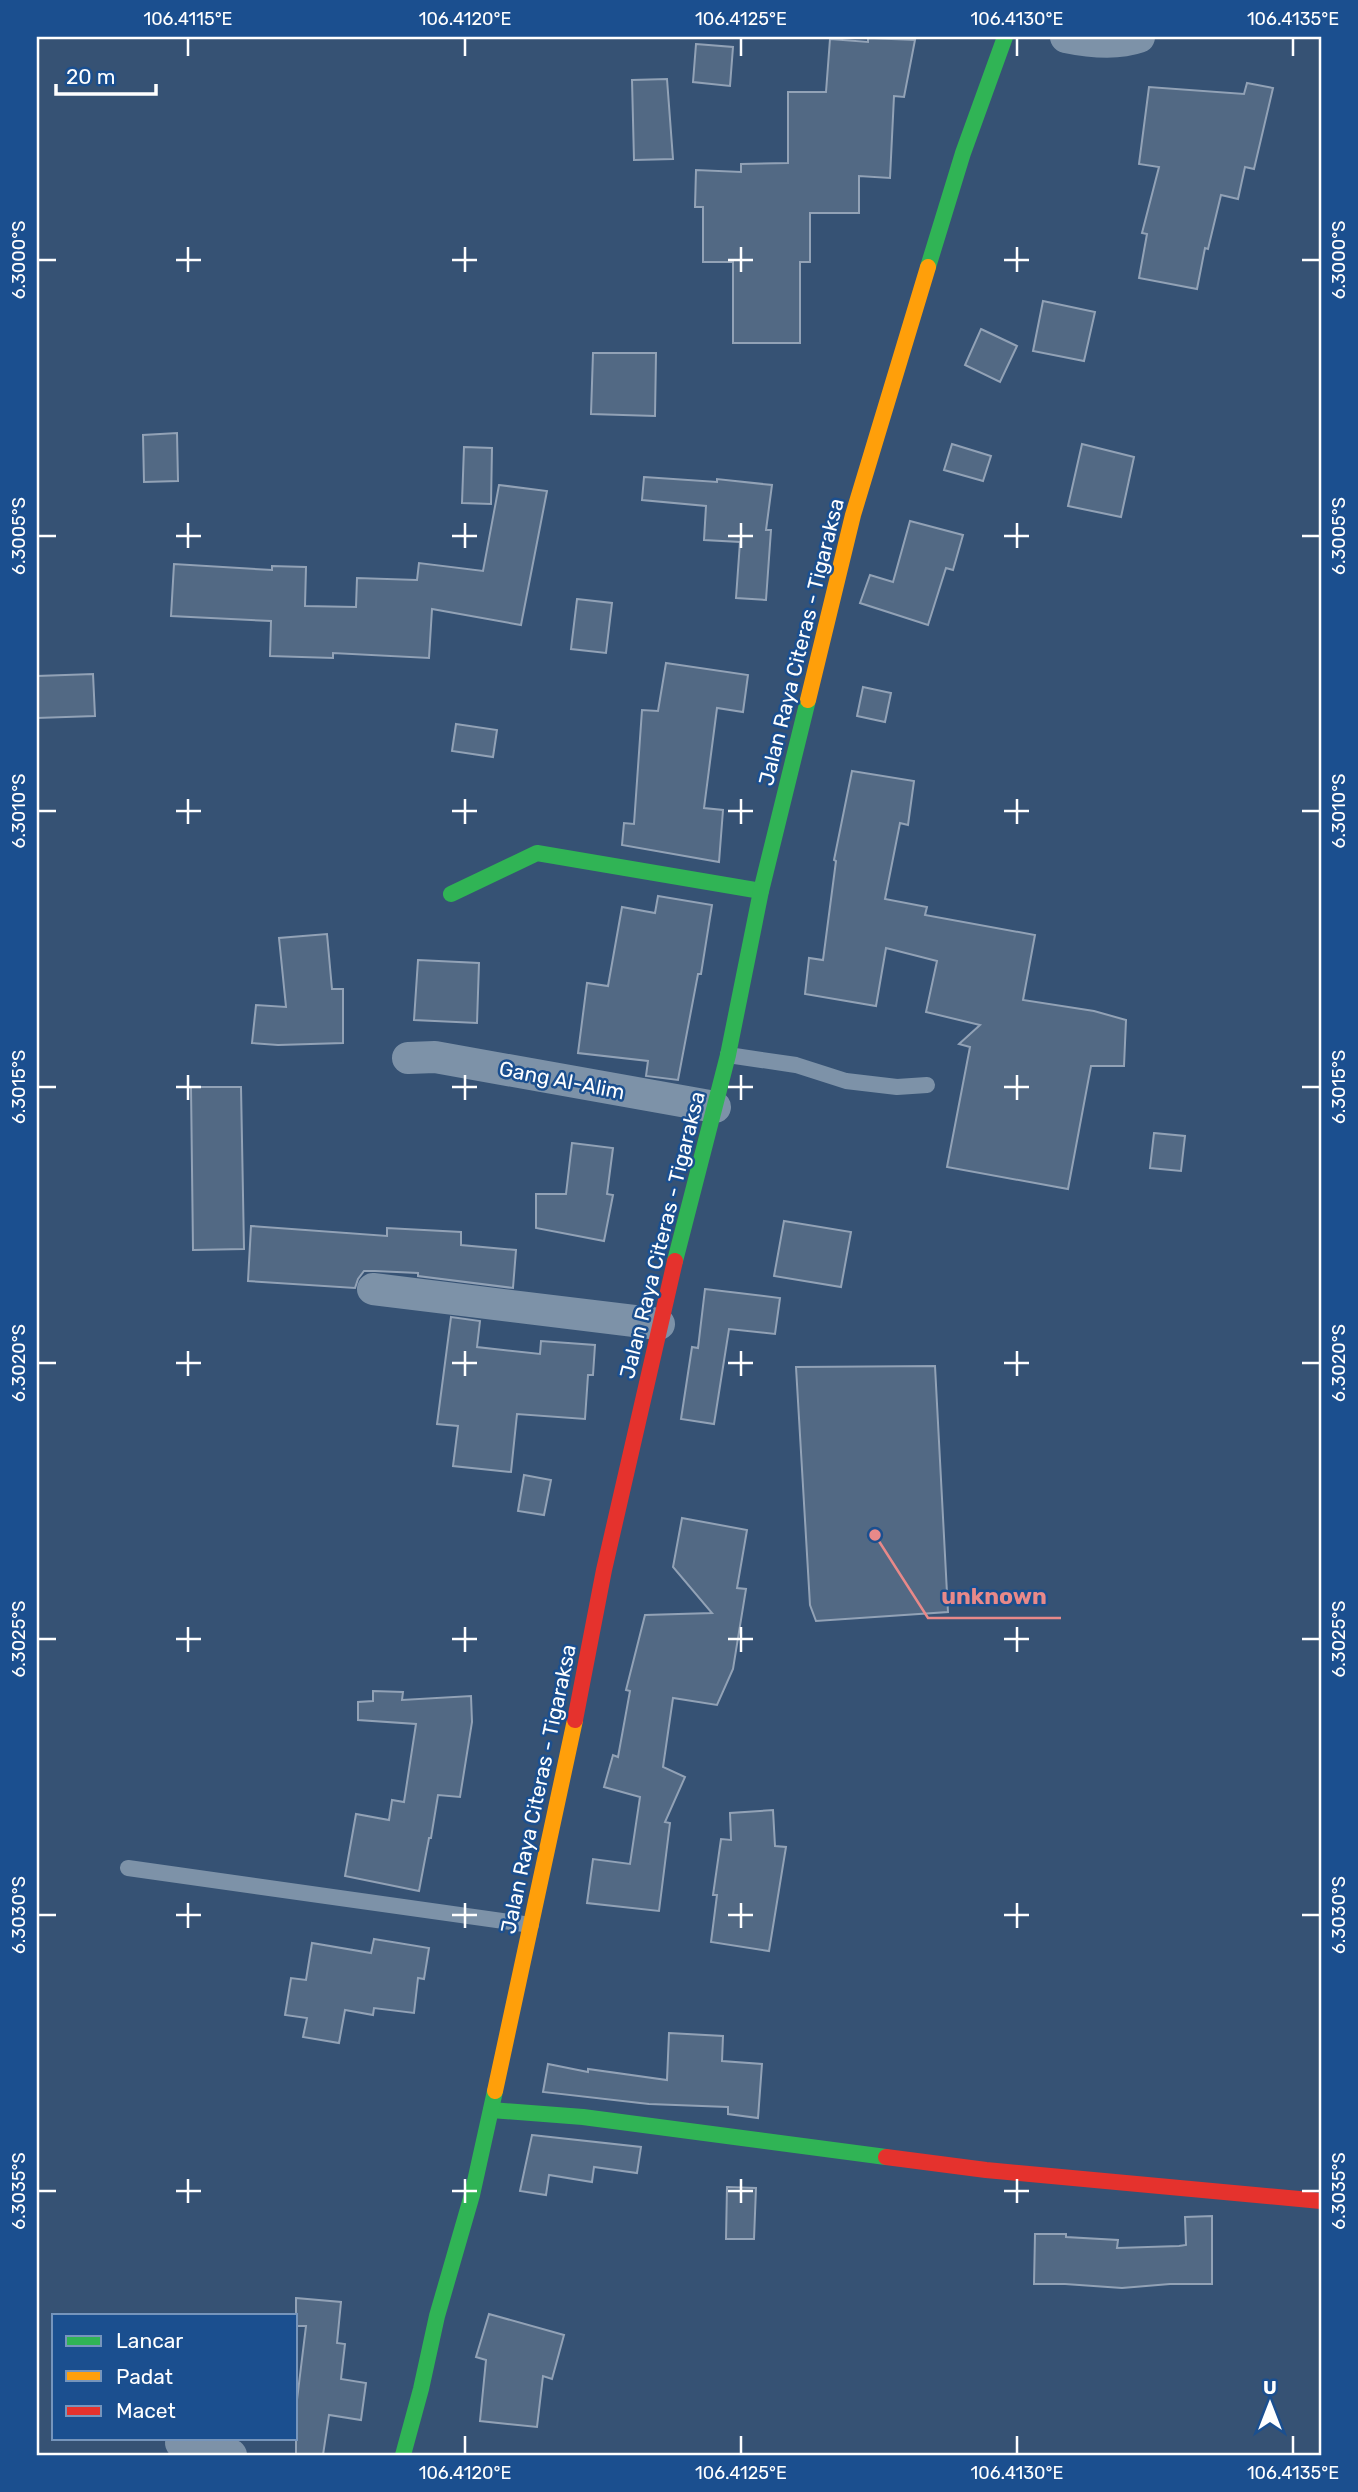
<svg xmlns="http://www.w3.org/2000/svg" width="1358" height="2492" viewBox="0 0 1358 2492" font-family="Rubik,sans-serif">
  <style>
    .building { fill: #526984; stroke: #92a2b6; stroke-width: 2 }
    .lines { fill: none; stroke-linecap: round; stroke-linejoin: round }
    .lane { stroke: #7d92a8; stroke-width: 16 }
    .street { stroke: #7d92a8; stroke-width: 32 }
    .fast { stroke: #30b455; stroke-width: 16 }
    .slow { stroke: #ff9f0a; stroke-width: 16 }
    .jam { stroke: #e5322d; stroke-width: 16 }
    .ticks { fill: none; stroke: #fff; stroke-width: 2.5 }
    .labels { text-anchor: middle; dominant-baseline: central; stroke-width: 5; stroke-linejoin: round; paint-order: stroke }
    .street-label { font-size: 21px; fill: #fff; stroke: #1b4f8f }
    .leader { fill: none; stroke: #e88989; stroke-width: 2.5 }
    .callout-dot { fill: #e88989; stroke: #1b4f8f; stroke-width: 2.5 }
    .callout-label { font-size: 23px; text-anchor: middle; font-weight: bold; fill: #e88989; stroke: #1b4f8f; stroke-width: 5; stroke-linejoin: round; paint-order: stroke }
    .neatline { fill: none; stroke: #fff; stroke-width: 2.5 }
    .ticks-label { font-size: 18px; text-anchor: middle; fill: #fff }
  </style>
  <rect width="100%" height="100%" fill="#365274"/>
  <g class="building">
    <polygon points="868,38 915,40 904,97 894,96 890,178 859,176 859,213 810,213 810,262 800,262 800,343 733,343 733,262 703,262 703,207 695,207 696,170 741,172 741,164 788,163 788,92 826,92 830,39 868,42"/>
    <polygon points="696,44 733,47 730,86 693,82"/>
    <polygon points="667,79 673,159 634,160 632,80"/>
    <polygon points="1247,83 1273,88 1254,169 1245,167 1238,199 1221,195 1208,249 1205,248 1197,289 1139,278 1147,234 1142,233 1159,167 1139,164 1149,87 1244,94"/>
    <polygon points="1043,301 1095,312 1084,361 1033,351"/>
    <polygon points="981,329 1017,346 1000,382 965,365"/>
    <polygon points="593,353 656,353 655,416 591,414"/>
    <polygon points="177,433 178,481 144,482 143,435"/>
    <polygon points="952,444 991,456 983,481 944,470"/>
    <polygon points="1082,444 1134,457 1121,517 1068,506"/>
    <polygon points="464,447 492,448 491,504 462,503"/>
    <polygon points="644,477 717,482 717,479 772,485 766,530 771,530 766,600 736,598 740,542 704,540 706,506 642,500"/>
    <polygon points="499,485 547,491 521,625 432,609 429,658 333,653 333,658 270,656 271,621 171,616 174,564 272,570 272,566 306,567 305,606 356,607 357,578 417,580 419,563 483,571"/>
    <polygon points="910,521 963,535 953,570 946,568 928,625 860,603 870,575 893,582"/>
    <polygon points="577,599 612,603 606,653 571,649"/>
    <polygon points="666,663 748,675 743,712 717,708 704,808 723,810 719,862 622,845 624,823 634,824 642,710 658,711"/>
    <polygon points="93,674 95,716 37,718 37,676"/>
    <polygon points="863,687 891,693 885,722 857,716"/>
    <polygon points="456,724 497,730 493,757 452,751"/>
    <polygon points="852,771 914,781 908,825 900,823 885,899 927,907 925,915 1035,935 1023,1000 1094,1011 1126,1020 1124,1066 1091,1066 1068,1189 947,1167 970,1047 959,1044 980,1025 926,1012 937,961 886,948 876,1006 805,994 809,958 823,960 836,861 834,860"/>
    <polygon points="658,896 712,905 701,974 698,974 678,1080 646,1076 648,1061 578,1053 587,983 608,986 622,907 655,913"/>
    <polygon points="327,934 332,989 343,989 343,1043 278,1045 252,1043 256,1005 286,1007 279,938"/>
    <polygon points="418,960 479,963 477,1023 414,1020"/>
    <polygon points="191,1087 241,1087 244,1249 193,1250"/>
    <polygon points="1154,1133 1185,1136 1181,1171 1150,1168"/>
    <polygon points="572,1143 613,1148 607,1194 613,1195 604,1241 536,1228 536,1194 566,1194"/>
    <polygon points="784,1221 851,1232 841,1287 774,1276"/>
    <polygon points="251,1226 387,1236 387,1228 461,1232 461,1245 516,1250 513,1288 418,1276 418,1273 375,1271 364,1271 358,1279 355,1288 248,1281"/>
    <polygon points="705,1289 780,1298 775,1334 729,1329 714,1424 681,1419 692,1347 698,1348"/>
    <polygon points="451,1317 480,1321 477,1347 540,1354 541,1341 595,1345 593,1375 588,1375 585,1419 517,1414 511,1472 453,1466 458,1426 437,1424"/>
    <polygon points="935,1366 948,1612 816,1621 810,1605 796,1367"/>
    <polygon points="524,1475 551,1480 544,1515 518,1511"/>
    <polygon points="682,1518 747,1530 737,1588 746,1589 733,1669 717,1705 673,1698 663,1767 685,1777 665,1822 670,1823 659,1911 587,1903 593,1859 630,1864 640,1797 604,1787 613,1755 618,1757 630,1691 626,1690 645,1615 712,1613 673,1567"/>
    <polygon points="373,1691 403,1692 402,1700 471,1696 472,1722 460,1797 438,1795 431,1838 429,1838 419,1891 345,1876 356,1814 389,1820 392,1800 404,1802 416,1724 358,1720 358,1702 373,1701"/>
    <polygon points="773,1810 775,1846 786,1847 769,1951 711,1942 717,1895 713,1895 721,1839 731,1840 730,1813"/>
    <polygon points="374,1939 429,1948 424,1979 418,1978 414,2013 374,2008 373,2015 345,2010 339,2043 303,2037 307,2018 285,2015 291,1978 306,1980 312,1943 371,1953"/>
    <polygon points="669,2033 723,2036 722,2061 762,2064 758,2118 728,2114 728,2107 649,2104 543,2092 548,2064 588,2072 588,2069 667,2080"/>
    <polygon points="532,2135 641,2147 637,2173 594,2167 592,2182 549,2175 546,2195 520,2191"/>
    <polygon points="727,2187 756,2188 754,2239 726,2239"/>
    <polygon points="1212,2216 1212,2284 1170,2284 1122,2288 1065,2284 1034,2284 1035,2234 1066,2234 1066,2237 1118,2240 1117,2248 1179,2246 1186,2245 1185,2217"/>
    <polygon points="296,2298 341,2302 337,2343 345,2344 341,2379 366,2383 361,2420 329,2415 323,2455 296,2455 296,2408 306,2326 296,2326"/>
    <polygon points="489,2314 564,2335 552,2379 543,2376 537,2427 480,2421 486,2360 476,2357"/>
  </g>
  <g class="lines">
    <g class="lane">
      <polyline points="728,1055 796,1065 846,1081 897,1087 927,1085"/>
      <polyline points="128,1868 531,1925"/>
    </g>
    <g class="street">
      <path d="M1066,37C1090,42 1116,45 1139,37"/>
      <polyline points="408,1058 435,1057 715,1107"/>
      <polyline points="373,1289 659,1324"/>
      <polyline points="181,2443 231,2455"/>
    </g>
    <g class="fast">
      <polyline points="928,267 963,153 1005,37"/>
      <polyline points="451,894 537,853 761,891"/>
      <polyline points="675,1261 728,1055 761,891 808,700"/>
      <polyline points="491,2110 583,2117 886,2157"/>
      <polyline points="403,2455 421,2389 437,2316 472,2195 495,2091"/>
    </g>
    <g class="slow">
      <polyline points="808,700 853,515 928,267"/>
      <polyline points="495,2091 575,1720"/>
    </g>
    <g class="jam">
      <polyline points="575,1720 604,1570 675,1261"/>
      <polyline points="886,2157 986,2170 1321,2201"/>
    </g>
  </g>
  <path class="ticks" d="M188,38V56M465,38V56M741,38V56M1017,38V56M1293,38V56M188,247V272M465,247V272M741,247V272M1017,247V272M38,260H56M176,260H201M452,260H477M728,260H753M1004,260H1029M1302,260H1320M188,523V548M465,523V548M741,523V548M1017,523V548M38,536H56M176,536H201M452,536H477M728,536H753M1004,536H1029M1302,536H1320M188,799V824M465,799V824M741,799V824M1017,799V824M38,811H56M176,811H201M452,811H477M728,811H753M1004,811H1029M1302,811H1320M188,1075V1100M465,1075V1100M741,1075V1100M1017,1075V1100M38,1087H56M176,1087H201M452,1087H477M728,1087H753M1004,1087H1029M1302,1087H1320M188,1351V1376M465,1351V1376M741,1351V1376M1017,1351V1376M38,1363H56M176,1363H201M452,1363H477M728,1363H753M1004,1363H1029M1302,1363H1320M188,1627V1652M465,1627V1652M741,1627V1652M1017,1627V1652M38,1639H56M176,1639H201M452,1639H477M728,1639H753M1004,1639H1029M1302,1639H1320M188,1903V1928M465,1903V1928M741,1903V1928M1017,1903V1928M38,1915H56M176,1915H201M452,1915H477M728,1915H753M1004,1915H1029M1302,1915H1320M188,2179V2203M465,2179V2203M741,2179V2203M1017,2179V2203M38,2191H56M176,2191H201M452,2191H477M728,2191H753M1004,2191H1029M1302,2191H1320M465,2436V2454M741,2436V2454M1017,2436V2454M1293,2436V2454"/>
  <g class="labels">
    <g class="street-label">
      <text transform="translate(801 642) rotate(-76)">Jalan Raya Citeras - Tigaraksa</text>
      <text transform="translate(562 1080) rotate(11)">Gang Al-Alim</text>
      <text transform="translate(662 1235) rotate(-76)">Jalan Raya Citeras - Tigaraksa</text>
      <text transform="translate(538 1789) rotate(-78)">Jalan Raya Citeras - Tigaraksa</text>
    </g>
  </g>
  <path class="leader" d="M875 1535L928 1618H1061"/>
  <circle class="callout-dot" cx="875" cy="1535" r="7"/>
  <g class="callout-label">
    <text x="994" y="1604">unknown</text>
  </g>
  <rect width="1358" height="2492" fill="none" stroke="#1b4f8f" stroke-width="77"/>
  <rect x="52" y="2314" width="245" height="126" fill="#1b4f8f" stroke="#7695bc" stroke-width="2"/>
  <rect x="66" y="2336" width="35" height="10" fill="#30b455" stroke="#7695bc" stroke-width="2"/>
  <text x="116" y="2348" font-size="21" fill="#ffffff">Lancar</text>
  <rect x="66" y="2371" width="35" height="10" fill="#ff9f0a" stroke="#7695bc" stroke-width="2"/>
  <text x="116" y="2384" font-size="21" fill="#ffffff">Padat</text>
  <rect x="66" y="2406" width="35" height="10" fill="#e5322d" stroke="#7695bc" stroke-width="2"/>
  <text x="116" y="2418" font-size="21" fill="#ffffff">Macet</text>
  <g transform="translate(1270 2404)" stroke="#1b4f8f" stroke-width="5" paint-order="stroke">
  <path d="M0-5L12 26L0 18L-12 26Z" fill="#ffffff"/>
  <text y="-10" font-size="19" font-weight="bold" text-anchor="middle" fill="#ffffff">U</text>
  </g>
  <path d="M56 84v10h100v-10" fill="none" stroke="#ffffff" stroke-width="3.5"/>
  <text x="66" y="84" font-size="21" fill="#ffffff" stroke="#1b4f8f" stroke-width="5" paint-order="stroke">20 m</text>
  <rect x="38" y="38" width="1282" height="2416" class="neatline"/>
  <g class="ticks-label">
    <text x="188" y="25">106.4115°E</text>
    <text x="465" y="25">106.4120°E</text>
    <text x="741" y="25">106.4125°E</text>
    <text x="1017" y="25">106.4130°E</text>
    <text x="1293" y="25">106.4135°E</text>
    <text transform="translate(19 260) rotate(-90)" y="6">6.3000°S</text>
    <text transform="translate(1339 260) rotate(-90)" y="6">6.3000°S</text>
    <text transform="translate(19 536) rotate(-90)" y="6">6.3005°S</text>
    <text transform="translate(1339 536) rotate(-90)" y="6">6.3005°S</text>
    <text transform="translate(19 811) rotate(-90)" y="6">6.3010°S</text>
    <text transform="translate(1339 811) rotate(-90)" y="6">6.3010°S</text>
    <text transform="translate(19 1087) rotate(-90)" y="6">6.3015°S</text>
    <text transform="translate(1339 1087) rotate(-90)" y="6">6.3015°S</text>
    <text transform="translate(19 1363) rotate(-90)" y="6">6.3020°S</text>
    <text transform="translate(1339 1363) rotate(-90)" y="6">6.3020°S</text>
    <text transform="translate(19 1639) rotate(-90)" y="6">6.3025°S</text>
    <text transform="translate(1339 1639) rotate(-90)" y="6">6.3025°S</text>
    <text transform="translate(19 1915) rotate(-90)" y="6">6.3030°S</text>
    <text transform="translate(1339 1915) rotate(-90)" y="6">6.3030°S</text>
    <text transform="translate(19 2191) rotate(-90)" y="6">6.3035°S</text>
    <text transform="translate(1339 2191) rotate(-90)" y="6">6.3035°S</text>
    <text x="465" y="2479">106.4120°E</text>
    <text x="741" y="2479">106.4125°E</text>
    <text x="1017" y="2479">106.4130°E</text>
    <text x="1293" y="2479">106.4135°E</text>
  </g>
</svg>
